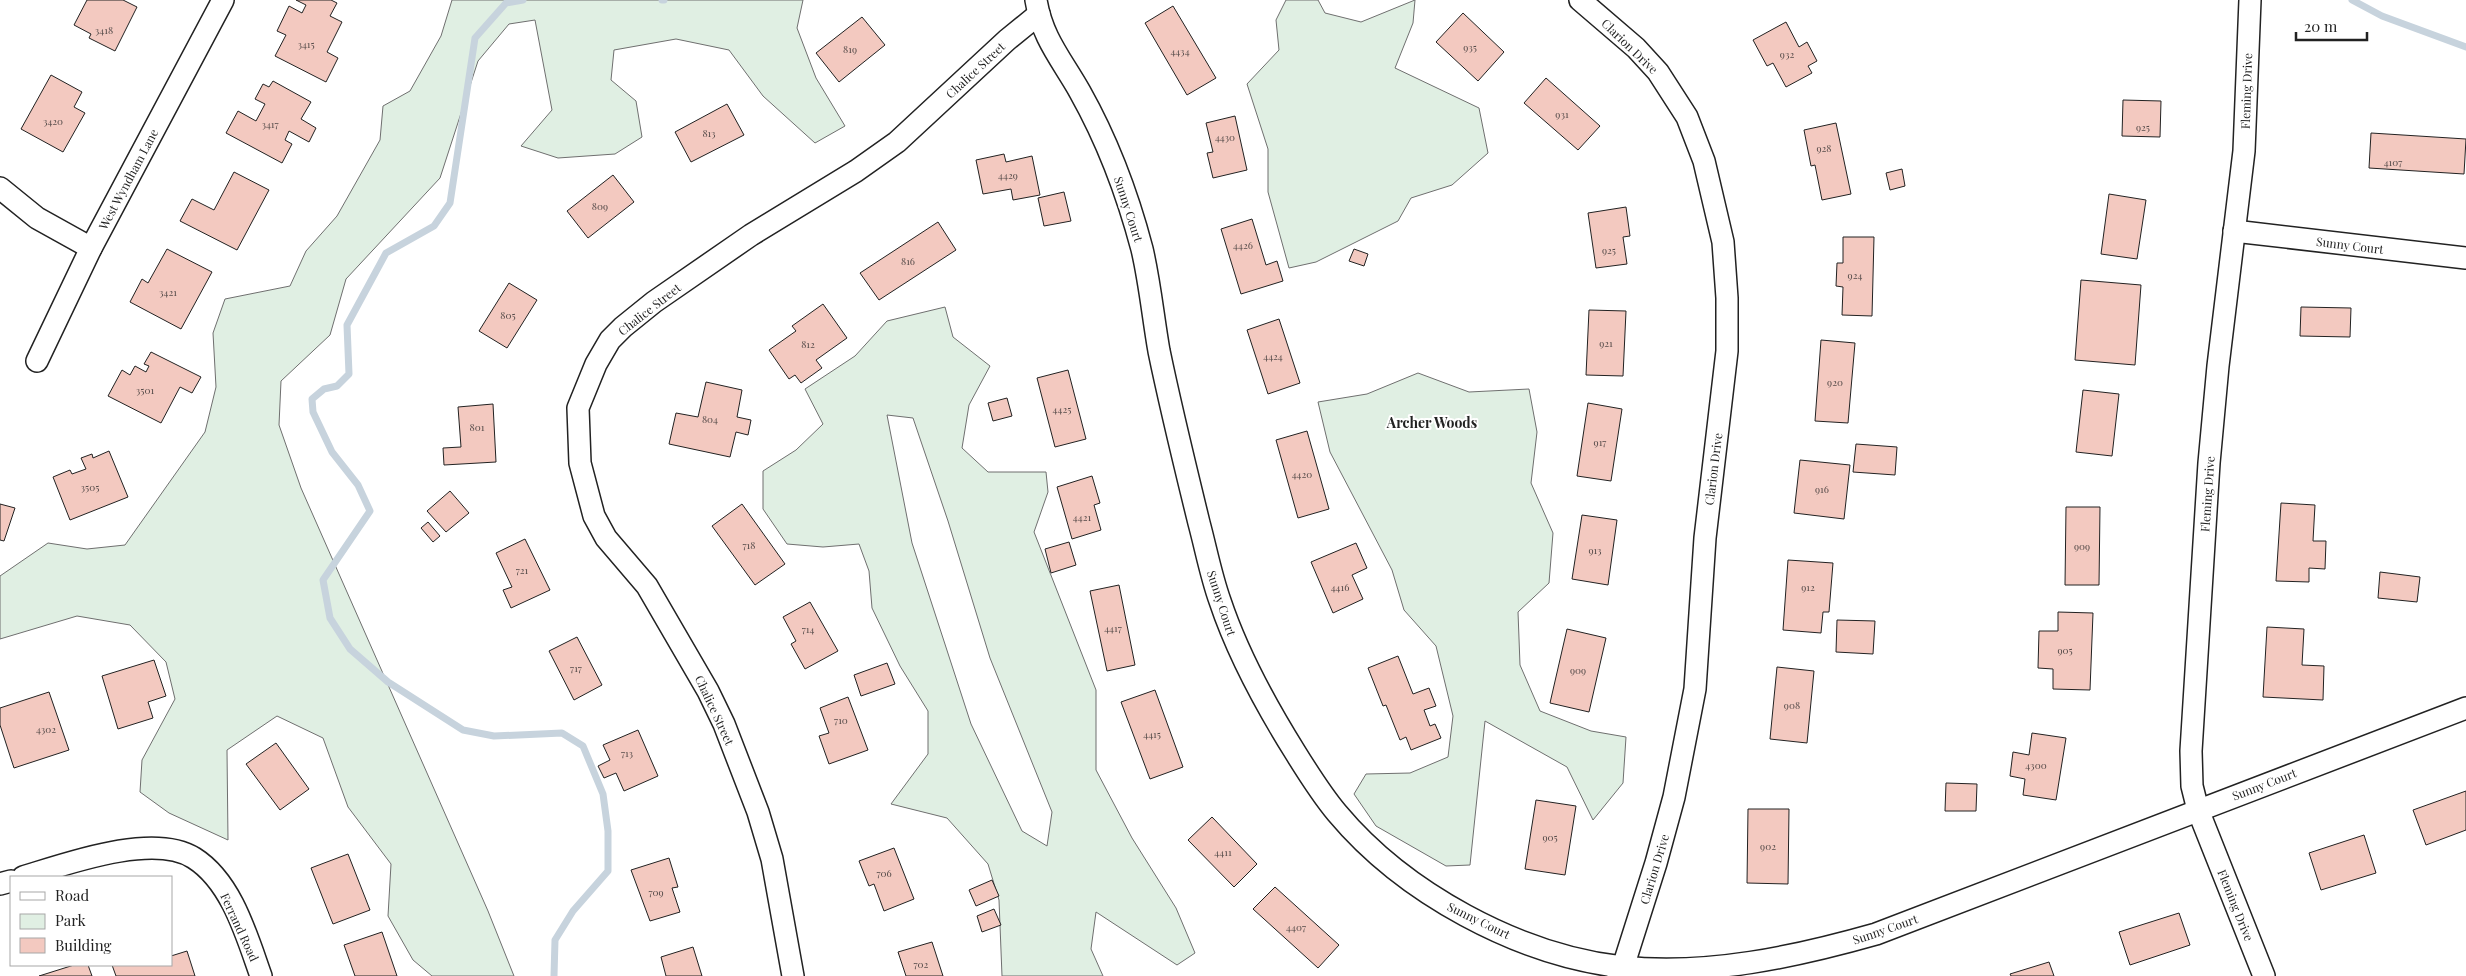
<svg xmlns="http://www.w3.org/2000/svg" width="2466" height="976" viewBox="0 0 2466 976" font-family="'Playfair Display',serif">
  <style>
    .green { fill: #e0efe3; stroke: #6f6f6f; fill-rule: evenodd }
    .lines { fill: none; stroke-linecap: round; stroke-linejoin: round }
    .stream { stroke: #c7d3dd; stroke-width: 7 }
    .building { fill: #f3c9c0; stroke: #222 }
    .minor-casing { stroke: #222; stroke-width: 24 }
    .minor { stroke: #fff; stroke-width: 21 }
    .labels { text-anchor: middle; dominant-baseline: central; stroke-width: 4; stroke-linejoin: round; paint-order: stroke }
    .number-label { font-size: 10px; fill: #564c4a }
    .street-label { font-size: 12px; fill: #222; stroke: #fff }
    .neighbourhood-label { font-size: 14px; font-weight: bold; fill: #222; stroke: #fff }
  </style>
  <rect width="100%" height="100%" fill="#fff"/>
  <g class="green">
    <polygon points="452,0 803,0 797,28 816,78 845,126 815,143 763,96 729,50 676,39 614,50 611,80 636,101 642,137 615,154 558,158 521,146 552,110 535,20 509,24 478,61 440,178 346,279 330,335 281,381 279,425 301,488 488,911 514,976 432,976 413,960 388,916 391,864 348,807 323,738 277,716 227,750 228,840 169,813 140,792 142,760 175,699 166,662 130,625 77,616 0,639 0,576 48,543 87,549 125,545 205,432 216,387 213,333 225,299 290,286 306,251 337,216 380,140 383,106 410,91 441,36"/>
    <polygon points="1286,0 1318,0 1325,13 1361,22 1415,0 1413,23 1395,68 1479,108 1488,153 1452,185 1411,198 1398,221 1316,262 1289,268 1268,192 1268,149 1247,84 1279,50 1276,20"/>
    <path d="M945,307L953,337L990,366L969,405L962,448L988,472H1046L1048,492L1034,532L1096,690V770L1132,838L1176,908L1195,953L1177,965L1096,912L1091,949L1103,976H1002L999,900L988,864L947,818L891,804L928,754V711L900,666L872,608L869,571L859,544L823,547L787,544L763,509V471L796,450L823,424L805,389L855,356L887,321ZM887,415L913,418L948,521L990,658L1052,812L1047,846L1022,831L971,724L912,543Z"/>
    <polygon points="1418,373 1469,392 1529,389 1537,432 1531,483 1553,533 1549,583 1518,612 1520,665 1540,711 1591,731 1626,737 1623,783 1593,820 1567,767 1485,721 1470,865 1446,866 1376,826 1354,794 1366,774 1410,773 1448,757 1453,716 1436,646 1404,610 1392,570 1330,452 1318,402 1367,394"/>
  </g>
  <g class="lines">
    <g class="stream">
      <polyline points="523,0 506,3 475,38 450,203 434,226 386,253 347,325 349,374 337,386 324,389 312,399 313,412 332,452 358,485 370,511 323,580 330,618 350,649 388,682 463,730 494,736 562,733 583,746 603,794 608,831 608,871 573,911 555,940 554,976"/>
      <polyline points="662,0 664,0"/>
      <polyline points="2352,0 2382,16 2466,47"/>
    </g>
  </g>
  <g class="building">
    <polygon points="87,0 123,0 137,7 115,51 89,38 91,34 74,25"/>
    <polygon points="296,0 331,0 337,3 330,16 342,22 327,52 338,58 326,82 275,56 286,35 277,31 289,6 302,13 306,5"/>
    <polygon points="1173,6 1216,78 1187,95 1145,23"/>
    <polygon points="1463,13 1504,52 1478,81 1436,42"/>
    <polygon points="862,17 885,45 839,82 816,53"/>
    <polygon points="1786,22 1799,47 1807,42 1817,61 1808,66 1812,73 1786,87 1773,63 1767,66 1753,40"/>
    <polygon points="51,75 82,92 74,107 85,113 63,152 21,129"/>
    <polygon points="1546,78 1600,126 1578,150 1524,103"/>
    <polygon points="273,81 311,102 301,119 316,128 309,142 289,131 285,140 292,144 282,163 226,133 238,111 256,121 265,104 255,99 263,84 269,87"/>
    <polygon points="2123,100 2161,101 2160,137 2122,136"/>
    <polygon points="727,104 744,135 691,162 675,132"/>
    <polygon points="1235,116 1247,170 1213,178 1207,153 1213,152 1206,123"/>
    <polygon points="1836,123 1851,194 1822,200 1815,165 1811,166 1804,130"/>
    <polygon points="2371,133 2466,139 2464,174 2369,168"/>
    <polygon points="1004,154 1006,162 1032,156 1040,195 1013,200 1011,189 983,194 976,160"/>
    <polygon points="1902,169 1905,186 1890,190 1886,173"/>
    <polygon points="234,172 269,190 237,250 180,221 192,199 214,210"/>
    <polygon points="613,175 634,202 588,238 567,211"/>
    <polygon points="1064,192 1071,221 1044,226 1038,198"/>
    <polygon points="2109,194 2146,200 2137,259 2101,254"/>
    <polygon points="1626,207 1630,236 1623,237 1627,264 1596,268 1588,213"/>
    <polygon points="1252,219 1266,265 1277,261 1283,281 1241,294 1221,229"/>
    <polygon points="938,222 956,250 879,300 860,273"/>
    <polygon points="1843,237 1874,237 1872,316 1842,315 1843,287 1836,286 1837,263 1843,263"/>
    <polygon points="167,249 212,272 181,329 130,302 142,279 148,283"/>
    <polygon points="1354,249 1368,254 1364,266 1349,261"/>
    <polygon points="2081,280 2141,285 2135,365 2075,360"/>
    <polygon points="509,283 537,300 507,348 479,331"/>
    <polygon points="823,304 847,338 816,360 822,368 801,383 795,375 789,379 769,350 796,331 792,326"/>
    <polygon points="2301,307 2351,308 2350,337 2300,336"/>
    <polygon points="1589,310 1626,311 1623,376 1586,375"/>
    <polygon points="1279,319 1300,383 1268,394 1247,330"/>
    <polygon points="1821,340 1855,343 1848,423 1815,421"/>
    <polygon points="151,352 201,377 192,393 180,387 161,423 108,396 122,370 130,375 135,366 146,372 149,366 144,364"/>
    <polygon points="1068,370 1086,439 1055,447 1037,378"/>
    <polygon points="706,382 742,390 737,417 751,420 748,435 736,432 730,457 669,444 676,413 698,417"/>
    <polygon points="2083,390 2119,394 2112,456 2076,452"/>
    <polygon points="1007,398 1012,416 993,421 988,403"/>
    <polygon points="1588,403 1622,409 1611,481 1577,476"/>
    <polygon points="493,404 496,462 444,465 443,448 461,447 458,407"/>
    <polygon points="1307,431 1329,509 1298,518 1276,440"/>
    <polygon points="1856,444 1897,447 1895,475 1853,472"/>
    <polygon points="109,451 128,497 70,520 53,477 70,470 72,474 86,469 81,458 92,454 93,458"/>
    <polygon points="1800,460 1850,465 1844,519 1794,513"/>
    <polygon points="1092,476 1100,503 1094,505 1101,530 1072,539 1057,487"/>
    <polygon points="450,491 469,513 446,532 427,511"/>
    <polygon points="2281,503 2315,505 2313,541 2326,541 2325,569 2309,568 2309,582 2276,581"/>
    <polygon points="0,504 15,508 4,541 0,540"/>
    <polygon points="742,504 785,564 755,585 712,526"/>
    <polygon points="2066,507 2100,507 2099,585 2065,585"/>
    <polygon points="1582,515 1617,520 1608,585 1572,579"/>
    <polygon points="428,522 440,536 433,542 421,528"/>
    <polygon points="525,539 550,590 511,608 503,590 512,587 496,553"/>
    <polygon points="1069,542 1076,565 1051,573 1045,549"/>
    <polygon points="1356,543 1367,568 1352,575 1363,599 1333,613 1311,562"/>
    <polygon points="1788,560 1833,563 1829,612 1823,612 1821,633 1783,630"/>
    <polygon points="2380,572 2420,577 2417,602 2378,598"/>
    <polygon points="1119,585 1135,665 1107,671 1090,591"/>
    <polygon points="810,602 838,651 805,669 791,644 796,641 783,617"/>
    <polygon points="2058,612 2093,613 2090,690 2053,689 2053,669 2038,668 2039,631 2058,631"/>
    <polygon points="1837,620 1875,621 1873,654 1836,652"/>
    <polygon points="2267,627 2304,629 2302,665 2324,666 2323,700 2263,697"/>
    <polygon points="1567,629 1606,638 1589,712 1550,703"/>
    <polygon points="577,637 602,685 574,700 549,651"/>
    <polygon points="1398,656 1413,694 1429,688 1436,706 1424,710 1430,726 1435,724 1441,738 1411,750 1406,737 1400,740 1386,705 1383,706 1368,668"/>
    <polygon points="154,660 166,696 148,702 153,718 118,729 102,676"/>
    <polygon points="887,663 895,684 861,696 854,675"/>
    <polygon points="1777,667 1814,671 1807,743 1770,739"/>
    <polygon points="1155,690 1183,767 1150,779 1121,702"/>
    <polygon points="49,692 69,750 14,768 0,725 0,708"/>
    <polygon points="848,697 868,750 829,764 819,736 829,733 820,708"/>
    <polygon points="638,730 658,776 624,791 616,773 604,778 598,766 610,760 603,745"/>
    <polygon points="2032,733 2066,738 2056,800 2023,795 2025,779 2010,776 2013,752 2029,755"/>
    <polygon points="276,743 309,789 280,810 246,764"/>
    <polygon points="1946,783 1977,784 1976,811 1945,811"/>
    <polygon points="2466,791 2466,830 2426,845 2413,810"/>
    <polygon points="1536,800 1576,806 1565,875 1525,869"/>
    <polygon points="1748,809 1789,809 1788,884 1747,883"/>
    <polygon points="1212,817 1257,864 1234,887 1188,840"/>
    <polygon points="2364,835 2376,873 2321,890 2309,853"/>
    <polygon points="894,848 914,899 884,911 874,884 869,886 859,861"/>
    <polygon points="348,854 370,910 333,924 311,868"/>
    <polygon points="669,858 678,887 672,888 680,912 650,921 631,870"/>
    <polygon points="992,880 999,896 976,906 969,890"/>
    <polygon points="1275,887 1339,945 1318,968 1253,909"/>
    <polygon points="994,909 1001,925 982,932 977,916"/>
    <polygon points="2179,913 2190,945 2130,965 2119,932"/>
    <polygon points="382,932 397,976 355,976 344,945"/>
    <polygon points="932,942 943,976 906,976 898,952"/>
    <polygon points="693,947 702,976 666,976 661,957"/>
    <polygon points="187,951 195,976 116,976 112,965 171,965 171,956"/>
    <polygon points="2049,962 2054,976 2011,976 2010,974"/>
    <polygon points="74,965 88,965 92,976 39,976"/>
  </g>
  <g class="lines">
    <defs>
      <g id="minor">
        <path d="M1036,0C1042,38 1062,60 1080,92C1107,140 1128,196 1142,249C1150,283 1153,317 1159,351C1171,409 1185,466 1199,523C1206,549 1211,576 1220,601C1238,655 1265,704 1295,752C1308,773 1321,794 1337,813C1404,893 1518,955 1622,967C1707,976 1795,957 1876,934L2466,708"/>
        <polyline points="1580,0 1636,48 1658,72 1687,117 1704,161 1723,242 1727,298 1727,351 1705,538 1695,689 1674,797 1656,863 1623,967 1618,976"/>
        <polyline points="2250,0 2244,151 2218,366 2209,463 2191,751 2192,786 2198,810 2264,976"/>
        <polyline points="0,188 37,218 91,248"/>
        <polyline points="2234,231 2466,258"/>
        <polyline points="37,361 91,248 223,0"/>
        <path d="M23,877C66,864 153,832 194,858C232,882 247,937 261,976"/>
        <polyline points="0,884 11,881"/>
        <polyline points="793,976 772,859 758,812 724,724 708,691 647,586 606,538 594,516 580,463 578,408 596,364 610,340 623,327 654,302 751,235 856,171 897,142 1007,40 1039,14"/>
      </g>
    </defs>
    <use href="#minor" class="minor-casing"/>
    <use href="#minor" class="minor"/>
  </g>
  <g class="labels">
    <g class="number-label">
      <text x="104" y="30">3418</text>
      <text x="306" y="44">3415</text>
      <text x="1470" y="47">935</text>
      <text x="850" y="49">819</text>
      <text x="1180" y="51">4434</text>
      <text x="1787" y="54">932</text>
      <text x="1562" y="114">931</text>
      <text x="53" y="121">3420</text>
      <text x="270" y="124">3417</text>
      <text x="2143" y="127">925</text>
      <text x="709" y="133">813</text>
      <text x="1225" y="137">4430</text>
      <text x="1824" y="148">928</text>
      <text x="2393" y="162">4107</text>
      <text x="1008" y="175">4429</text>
      <text x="600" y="206">809</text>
      <text x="1243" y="245">4426</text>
      <text x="1609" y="250">925</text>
      <text x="908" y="261">816</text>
      <text x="1855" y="275">924</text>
      <text x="168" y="292">3421</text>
      <text x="508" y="315">805</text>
      <text x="1606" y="343">921</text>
      <text x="808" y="344">812</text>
      <text x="1273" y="356">4424</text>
      <text x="1835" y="382">920</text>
      <text x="145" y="390">3501</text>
      <text x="1062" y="409">4425</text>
      <text x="710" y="419">804</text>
      <text x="477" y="427">801</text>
      <text x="1600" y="442">917</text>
      <text x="1302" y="474">4420</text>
      <text x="90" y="487">3505</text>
      <text x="1822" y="489">916</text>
      <text x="1082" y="517">4421</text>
      <text x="749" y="545">718</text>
      <text x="2082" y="546">909</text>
      <text x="1595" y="550">913</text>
      <text x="522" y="570">721</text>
      <text x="1340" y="587">4416</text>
      <text x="1808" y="587">912</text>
      <text x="1113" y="628">4417</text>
      <text x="808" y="629">714</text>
      <text x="2065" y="650">905</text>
      <text x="576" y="668">717</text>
      <text x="1578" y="670">909</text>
      <text x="1792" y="705">908</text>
      <text x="841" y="720">710</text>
      <text x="46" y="729">4302</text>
      <text x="1152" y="734">4415</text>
      <text x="627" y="753">713</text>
      <text x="2036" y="765">4300</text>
      <text x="1550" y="837">905</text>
      <text x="1768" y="846">902</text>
      <text x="1223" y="852">4411</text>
      <text x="884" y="873">706</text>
      <text x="656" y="892">709</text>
      <text x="1296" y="927">4407</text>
      <text x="921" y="964">702</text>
    </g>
    <g class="street-label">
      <text transform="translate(1630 46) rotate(44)">Clarion Drive</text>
      <text transform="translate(975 70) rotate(-43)">Chalice Street</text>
      <text transform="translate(2246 91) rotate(-88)">Fleming Drive</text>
      <text transform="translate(128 179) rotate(-62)">West Wyndham Lane</text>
      <text transform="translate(1129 209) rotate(72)">Sunny Court</text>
      <text transform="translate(2350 245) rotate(7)">Sunny Court</text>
      <text transform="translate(649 309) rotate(-38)">Chalice Street</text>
      <text transform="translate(1713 469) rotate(-83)">Clarion Drive</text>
      <text transform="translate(2207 494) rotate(-86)">Fleming Drive</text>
      <text transform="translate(1222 603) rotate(72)">Sunny Court</text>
      <text transform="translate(715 710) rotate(65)">Chalice Street</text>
      <text transform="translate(2264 784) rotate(-21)">Sunny Court</text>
      <text transform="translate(1654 869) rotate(-73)">Clarion Drive</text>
      <text transform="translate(2236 905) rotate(68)">Fleming Drive</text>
      <text transform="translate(1479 920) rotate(26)">Sunny Court</text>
      <text transform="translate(240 927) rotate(65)">Ferrand Road</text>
      <text transform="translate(1885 929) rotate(-19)">Sunny Court</text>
    </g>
    <g class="neighbourhood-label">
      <text x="1432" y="422">Archer Woods</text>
    </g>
  </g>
  <rect x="10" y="876" width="162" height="90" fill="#ffffff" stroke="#a7a7a7"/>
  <rect x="20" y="892" width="25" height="8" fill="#ffffff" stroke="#a7a7a7"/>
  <text x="55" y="901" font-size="15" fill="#222222">Road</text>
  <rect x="20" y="914" width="25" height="15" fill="#e0efe3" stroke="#a7a7a7"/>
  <text x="55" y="926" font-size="15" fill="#222222">Park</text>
  <rect x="20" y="938" width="25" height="15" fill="#f3c9c0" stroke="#a7a7a7"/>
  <text x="55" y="951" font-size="15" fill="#222222">Building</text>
  <path d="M2296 32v8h71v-8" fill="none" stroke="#222222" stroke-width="2.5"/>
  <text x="2304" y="32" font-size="15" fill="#222222" stroke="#ffffff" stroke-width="4" paint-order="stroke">20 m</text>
</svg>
